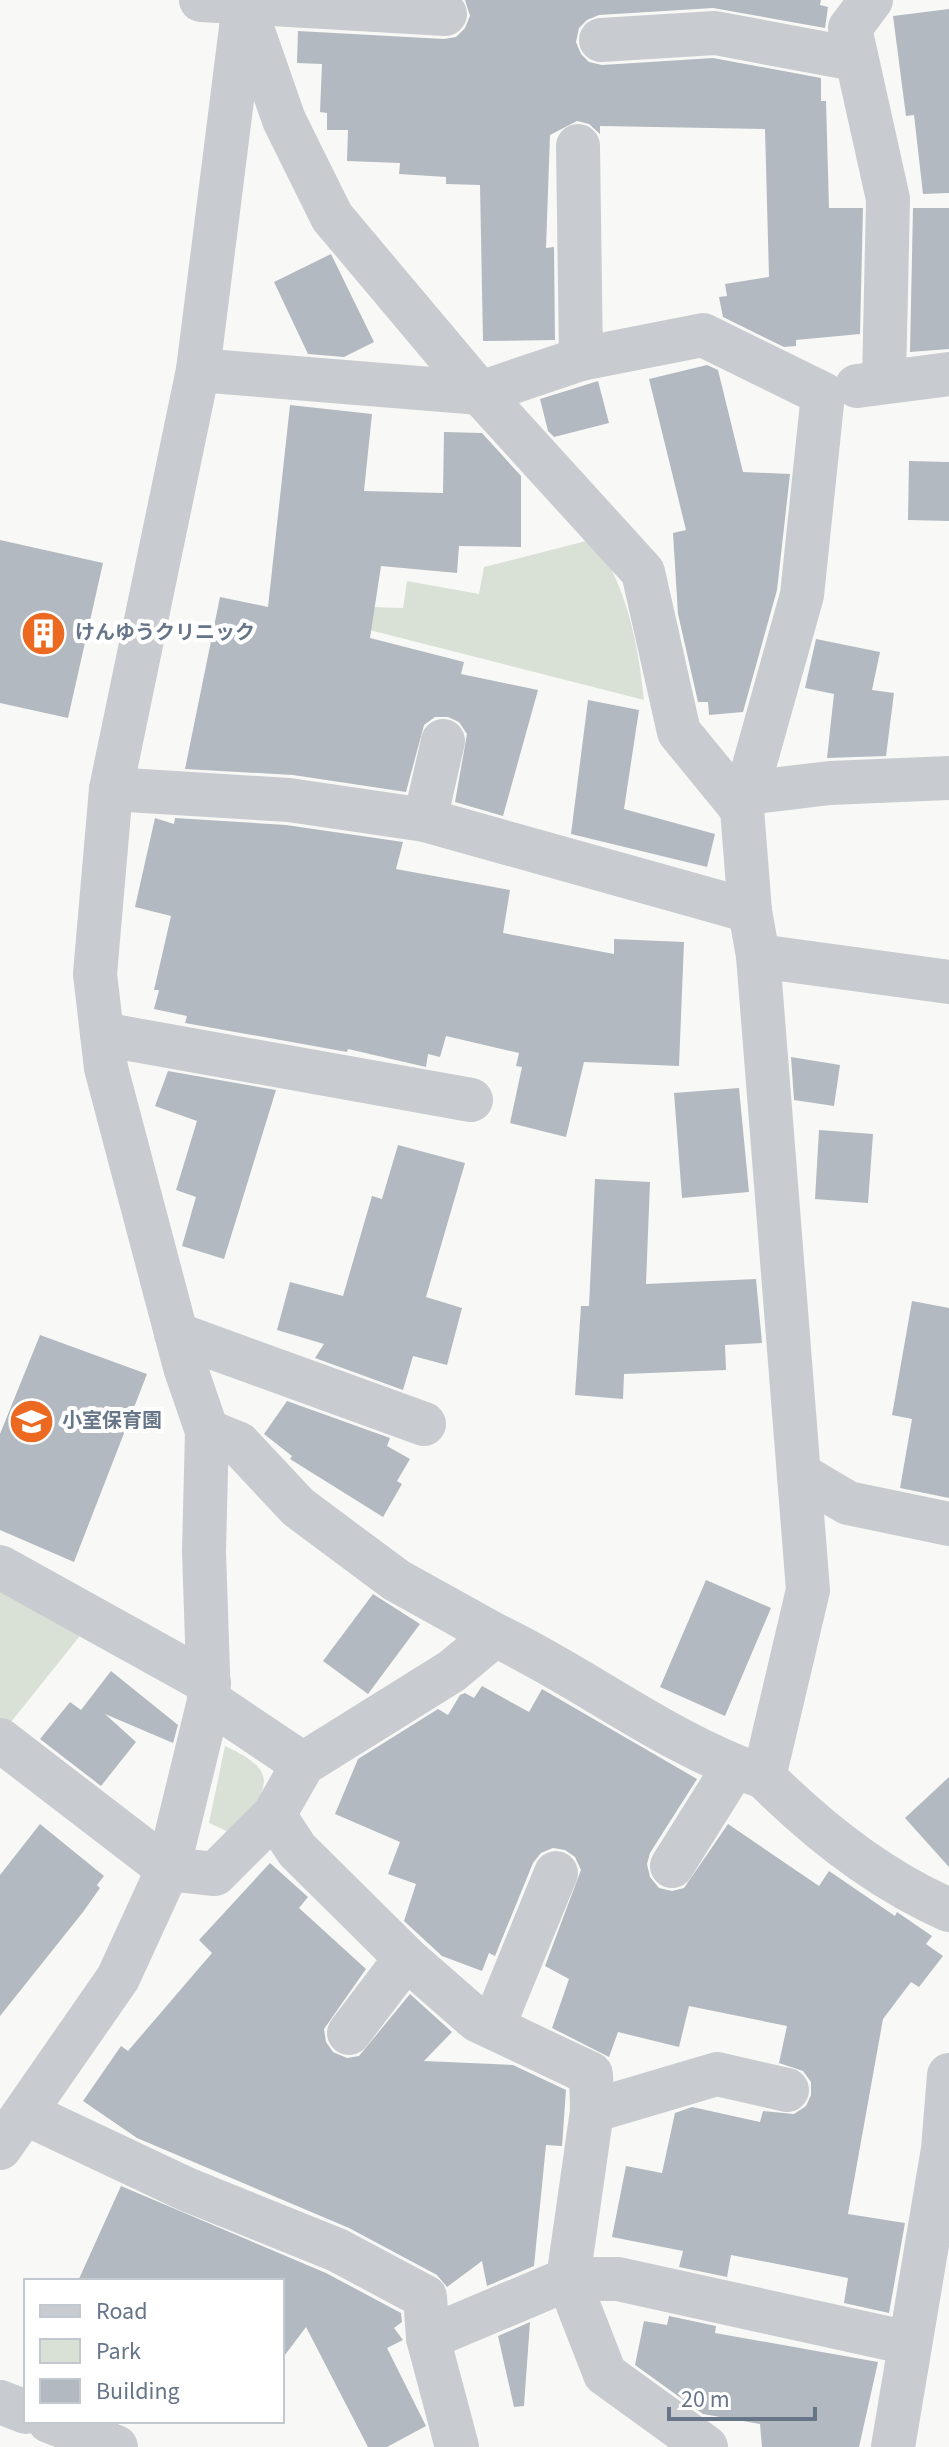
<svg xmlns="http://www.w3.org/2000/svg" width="949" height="2447" viewBox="0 0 949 2447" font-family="'Source Sans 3','Noto Sans JP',sans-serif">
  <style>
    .green { fill: #d9e1d6 }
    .building { fill: #b3b9c0 }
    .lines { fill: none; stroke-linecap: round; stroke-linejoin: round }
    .minor { stroke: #c8cbcf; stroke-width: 44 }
    .labels { text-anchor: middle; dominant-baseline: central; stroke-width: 8; stroke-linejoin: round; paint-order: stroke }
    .poi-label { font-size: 20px; font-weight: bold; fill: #667588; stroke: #fff; text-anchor: start }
  </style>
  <rect width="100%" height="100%" fill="#f8f9f6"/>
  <g class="green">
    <path d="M594,539C627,588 638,642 644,700L342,623L371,607L403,608L407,581L479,594L484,567Z"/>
    <polygon points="0,1584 83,1632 7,1727 0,1722"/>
    <path d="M225,1746C286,1774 264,1789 235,1835L209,1823Z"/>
  </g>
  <g class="building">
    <polygon points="465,0 821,0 820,5 828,7 825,28 713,8 599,15 587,20 579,28 576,42 581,54 589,62 602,65 713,58 821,78 821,101 826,101 829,208 863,208 860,334 796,340 796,346 784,347 723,317 719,297 727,296 725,284 769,277 765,129 600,126 600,134 589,124 577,121 550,135 546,248 554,247 555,340 483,341 480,185 446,184 446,177 399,174 400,163 347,161 348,130 327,130 327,113 320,112 322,64 297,63 298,31 444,39 456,37 465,28 470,16"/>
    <polygon points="949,9 949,193 923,194 914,115 906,116 893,16"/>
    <polygon points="913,208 949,208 949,349 910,352"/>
    <polygon points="331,254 374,342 344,357 308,354 274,282"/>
    <polygon points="707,365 718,370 743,472 790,474 777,590 743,712 709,715 708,702 698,702 678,614 673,533 686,530 649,379"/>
    <polygon points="598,381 609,423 554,437 548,431 540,399"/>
    <polygon points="290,405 372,414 364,491 443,493 444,432 482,433 521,476 521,547 459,546 457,573 381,566 370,638 464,662 461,674 538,690 503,816 455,802 467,734 459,722 448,717 435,717 424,725 406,792 293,775 185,769 220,597 268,607"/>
    <polygon points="909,461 949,462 949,521 908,520"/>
    <polygon points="0,540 103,563 68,718 0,703"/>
    <polygon points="816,639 880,652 872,690 894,693 886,756 827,758 834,694 805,688"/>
    <polygon points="588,700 639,710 624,809 715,834 707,867 571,834"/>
    <polygon points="155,818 174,824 175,818 286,825 403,842 396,869 510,890 503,933 614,954 614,939 684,942 679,1066 584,1062 566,1137 510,1123 522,1067 516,1066 519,1053 446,1036 440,1057 428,1054 426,1067 348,1049 347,1052 185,1023 187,1016 154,1009 159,990 154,990 171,916 135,907"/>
    <polygon points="791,1057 840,1065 834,1106 794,1100"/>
    <polygon points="168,1071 276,1090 224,1259 182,1246 196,1197 176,1190 197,1121 155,1106"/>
    <polygon points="739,1088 749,1192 682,1198 674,1093"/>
    <polygon points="819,1130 873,1134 868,1203 815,1199"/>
    <polygon points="398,1145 465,1163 426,1297 462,1308 447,1365 413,1356 403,1390 315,1358 324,1344 277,1330 290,1282 343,1296 372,1196 382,1199"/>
    <polygon points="595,1179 650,1182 646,1284 756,1279 762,1343 725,1345 726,1370 624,1374 623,1399 575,1395 581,1306 589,1306"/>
    <polygon points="912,1301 949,1308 949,1498 900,1488 912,1419 892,1415"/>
    <polygon points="40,1335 147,1374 74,1562 0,1530 0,1434"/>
    <polygon points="287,1401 390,1438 387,1446 410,1459 397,1481 402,1484 383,1517 290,1459 292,1456 264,1434"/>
    <polygon points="706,1580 771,1608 725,1716 660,1687"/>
    <polygon points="373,1594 420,1624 368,1694 323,1661"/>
    <polygon points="111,1671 178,1725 173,1743 105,1714 136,1742 101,1786 40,1739 70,1702 81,1710"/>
    <polygon points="482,1686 529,1712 542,1689 697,1779 650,1853 647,1864 650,1877 659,1888 672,1891 684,1888 728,1824 819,1886 829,1871 895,1916 897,1912 932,1936 926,1944 943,1956 919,1987 911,1982 883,2019 848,2214 905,2223 889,2313 844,2303 848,2278 731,2255 727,2277 679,2267 683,2251 612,2237 626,2166 662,2173 675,2113 692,2107 760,2122 763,2111 794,2114 806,2106 811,2095 811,2082 803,2071 779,2063 787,2026 689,2006 679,2047 618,2032 609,2057 552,2028 569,1979 545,1966 581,1870 575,1857 565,1850 553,1848 541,1853 533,1863 495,1956 489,1953 482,1971 442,1956 404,1921 416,1884 388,1874 400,1842 335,1814 358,1759 438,1709 448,1715 460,1695 465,1693 474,1698"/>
    <polygon points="949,1777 949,1867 905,1818"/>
    <polygon points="40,1824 104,1876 97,1885 100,1888 83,1912 0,2016 0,1875"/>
    <polygon points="270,1863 308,1897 299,1908 366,1969 324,2029 326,2042 333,2052 347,2058 359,2056 410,1994 452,2032 424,2061 513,2065 566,2090 562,2146 546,2145 534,2266 487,2286 482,2261 447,2287 437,2275 349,2228 137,2138 83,2101 121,2046 128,2051 212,1953 199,1940"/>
    <polygon points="121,2186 326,2273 401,2313 402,2322 394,2328 403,2340 387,2348 426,2426 387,2447 368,2447 306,2327 282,2359 282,2281 78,2281"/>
    <polygon points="669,2316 716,2326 715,2333 878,2362 859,2447 762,2447 760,2424 703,2414 635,2365 644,2321 667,2325"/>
    <polygon points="530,2322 524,2406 514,2407 498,2336"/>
  </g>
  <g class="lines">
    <g class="minor">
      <polyline points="201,0 445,14"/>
      <polyline points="871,0 850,28 888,199 884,381"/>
      <polyline points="247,14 284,120 332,217 480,393 643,572 679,732 742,809"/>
      <polyline points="601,40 715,33 854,59"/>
      <polyline points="578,146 581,359"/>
      <path d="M198,370L480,393L581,359L703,335L823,394L802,595L742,809L750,911L758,956L808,1590L764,1777C818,1831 878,1879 949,1910"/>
      <polyline points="857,386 949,374"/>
      <polyline points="111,789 289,800 425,820 750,911"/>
      <polyline points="746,793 830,783 949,778"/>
      <polyline points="425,820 443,741"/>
      <polyline points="758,956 949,982"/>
      <polyline points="102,1034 471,1100"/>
      <polyline points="176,1334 424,1424"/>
      <polyline points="207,1431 239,1444 298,1507 396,1580 495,1635"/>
      <polyline points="799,1474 848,1503 949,1524"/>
      <polyline points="0,1567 209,1683"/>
      <polyline points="209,1701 303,1764"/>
      <path d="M0,1740L168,1869L215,1874L274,1815L303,1764L452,1671L495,1635C587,1679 667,1744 764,1777"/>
      <polyline points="274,1815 297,1850 406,1958 477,2020 591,2074 592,2111 568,2279 605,2374 706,2447"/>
      <polyline points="672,1866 734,1767"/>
      <polyline points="493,2027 556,1873"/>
      <polyline points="349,2033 406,1958"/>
      <polyline points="592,2111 717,2074 787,2090"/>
      <polyline points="25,2113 186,2189 337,2250 425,2297 428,2338 457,2447"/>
      <polyline points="0,2148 118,1978 168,1869 209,1701 204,1551 207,1431 185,1367 106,1068 95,974 111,789 198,370 244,4"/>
      <polyline points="428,2338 568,2279 618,2279 909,2343"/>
      <polyline points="0,2402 26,2412"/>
      <polyline points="49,2421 116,2447"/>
      <polyline points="893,2447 943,2149 949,2075"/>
    </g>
  </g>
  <defs>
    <symbol id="building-disc" viewBox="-11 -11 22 22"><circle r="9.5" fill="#ec6922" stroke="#fff"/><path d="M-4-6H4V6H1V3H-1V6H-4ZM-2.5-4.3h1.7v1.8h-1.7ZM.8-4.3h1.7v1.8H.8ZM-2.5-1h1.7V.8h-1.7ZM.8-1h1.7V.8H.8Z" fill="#fff"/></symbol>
    <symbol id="school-disc" viewBox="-11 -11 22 22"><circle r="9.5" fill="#ec6922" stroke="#fff"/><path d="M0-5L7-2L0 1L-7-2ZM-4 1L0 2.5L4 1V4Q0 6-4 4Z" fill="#fff"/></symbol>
  </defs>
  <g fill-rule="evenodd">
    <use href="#building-disc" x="18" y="608" width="51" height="51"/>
    <use href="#school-disc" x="6" y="1396" width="51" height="51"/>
  </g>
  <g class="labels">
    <g class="poi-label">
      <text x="75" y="633">けんゆうクリニック</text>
      <text x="62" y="1421">小室保育園</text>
    </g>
  </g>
  <rect x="24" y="2279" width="260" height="144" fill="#ffffff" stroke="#c2c8cf" stroke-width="2"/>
  <rect x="40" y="2305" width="40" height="12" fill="#c8cbcf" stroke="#c2c8cf" stroke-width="2"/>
  <text x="96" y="2319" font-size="24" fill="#667588">Road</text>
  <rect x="40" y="2339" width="40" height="24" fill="#d9e1d6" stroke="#c2c8cf" stroke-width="2"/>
  <text x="96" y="2359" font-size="24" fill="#667588">Park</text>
  <rect x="40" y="2379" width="40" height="24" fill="#b3b9c0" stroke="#c2c8cf" stroke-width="2"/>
  <text x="96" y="2399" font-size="24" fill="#667588">Building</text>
  <path d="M669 2407v12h146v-12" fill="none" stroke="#667588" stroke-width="4"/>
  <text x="681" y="2407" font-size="24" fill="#667588" stroke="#ffffff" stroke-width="6" paint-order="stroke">20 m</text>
</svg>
